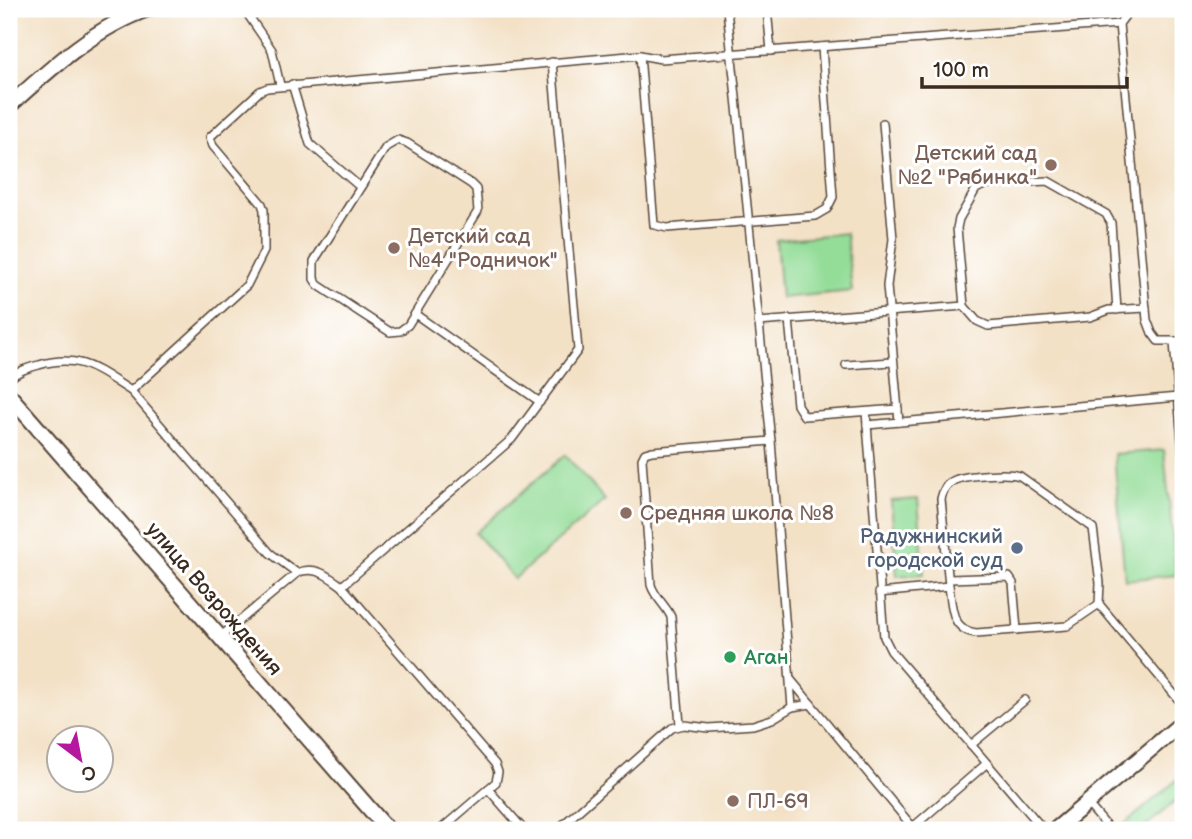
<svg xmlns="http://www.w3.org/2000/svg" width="1192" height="839" viewBox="0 0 1192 839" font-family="'Balsamiq Sans',sans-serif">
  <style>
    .green { fill: #94dd99; stroke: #68845c; stroke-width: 2 }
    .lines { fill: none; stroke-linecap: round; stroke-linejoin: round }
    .lane-casing { stroke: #574537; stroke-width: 10 }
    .street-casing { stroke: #574537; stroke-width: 18 }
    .lane { stroke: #fff; stroke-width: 7 }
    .street { stroke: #fff; stroke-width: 14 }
    .education-dot { fill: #8d6e63; stroke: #fff; stroke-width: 2.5 }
    .service-dot { fill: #5c6f8a; stroke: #fff; stroke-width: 2.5 }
    .leisure-dot { fill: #2e9e5b; stroke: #fff; stroke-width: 2.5 }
    .labels { text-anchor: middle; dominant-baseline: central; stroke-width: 6; stroke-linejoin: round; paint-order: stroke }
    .education-label { font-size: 21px; fill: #785e54; stroke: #fff; text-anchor: start }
    .service-label { font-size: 21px; fill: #4e5e75; stroke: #fff; text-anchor: end }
    .street-label { font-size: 21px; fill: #3b2a1e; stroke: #fff }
    .leisure-label { font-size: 21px; fill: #27864d; stroke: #fff; text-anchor: start }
  </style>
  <rect width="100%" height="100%" fill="#fff"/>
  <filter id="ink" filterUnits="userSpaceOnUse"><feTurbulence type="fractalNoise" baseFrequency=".0143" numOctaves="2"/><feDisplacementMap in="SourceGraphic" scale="14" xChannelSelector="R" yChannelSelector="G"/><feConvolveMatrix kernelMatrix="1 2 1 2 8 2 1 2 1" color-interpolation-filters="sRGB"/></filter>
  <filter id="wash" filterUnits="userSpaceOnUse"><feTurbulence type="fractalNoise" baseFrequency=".00686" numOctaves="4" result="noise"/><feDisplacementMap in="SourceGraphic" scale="28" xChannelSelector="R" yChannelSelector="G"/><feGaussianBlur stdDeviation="1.57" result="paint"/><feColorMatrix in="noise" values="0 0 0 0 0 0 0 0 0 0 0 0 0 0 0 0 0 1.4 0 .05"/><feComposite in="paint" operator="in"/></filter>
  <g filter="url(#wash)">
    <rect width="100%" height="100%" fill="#f3e1c6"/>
    <g class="green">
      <polygon points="846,233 852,291 781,298 776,240"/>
      <polygon points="1164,450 1176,575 1125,580 1114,454"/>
      <polygon points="565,455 605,500 514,579 475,533"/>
      <polygon points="918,499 924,574 897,576 891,501"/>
      <polygon points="1183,775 1183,795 1141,830 1121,830 1120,828"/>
    </g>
  </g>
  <g filter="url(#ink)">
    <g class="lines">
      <defs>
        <g id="lane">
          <polyline points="244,9 272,50 280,85"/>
          <polyline points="727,9 771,441 792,707"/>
          <polyline points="767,9 771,51"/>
          <polyline points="1126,9 1125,16 1119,24 1147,320 1152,333 1158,341 1183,341"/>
          <polyline points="640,55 654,225 667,228 815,216 827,209 833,197 822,47"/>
          <polyline points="292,84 310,144 360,187"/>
          <polyline points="883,123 893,239 887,286 899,422"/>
          <polygon points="398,140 407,143 471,184 476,189 478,211 408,325 400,331 390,332 318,285 314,279 314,261 386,147"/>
          <polyline points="1117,310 1111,223 1106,214 1048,181 986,184 976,189 959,219 957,228 964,306 977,321 988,326 1090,317 1109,310 1146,308"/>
          <polyline points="415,314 540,402"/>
          <polyline points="789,319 797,405 804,416 898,409"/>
          <polyline points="758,322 964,306"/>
          <polyline points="1174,342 1183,456"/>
          <polyline points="846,365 893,362"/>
          <path d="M9,379C18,371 27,368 39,365C81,353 97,370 131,391L247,285L264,251V210L262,204L213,146L210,137L260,91L267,88L640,55L661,59L1119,24"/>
          <polyline points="131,391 270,553 297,573"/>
          <polyline points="866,412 884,637 891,651 1044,830"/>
          <polyline points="867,425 1178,397"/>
          <polyline points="949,579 1009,577 1013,583 1017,630"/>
          <polyline points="342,586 495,764 498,772 496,782 440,830"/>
          <path d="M949,586L941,499C943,491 945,485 953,481C963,475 1009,472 1020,476L1093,528L1100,583L1099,604L1183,705"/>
          <path d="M879,593L949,586C952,607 951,630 976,633L1067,626L1099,604"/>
          <path d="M220,637L297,573C315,565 328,576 342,586L512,439L578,350L552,62"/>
          <polyline points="791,680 915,830"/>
          <path d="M680,725L671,617C666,605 655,598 651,585L642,459L645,453L652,451L771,441"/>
          <polyline points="971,745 1025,700"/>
          <polyline points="488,789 524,830"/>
          <polyline points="1087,803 1110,830"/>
          <polyline points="913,827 986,764"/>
          <polyline points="557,830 672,728 684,725 709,728 753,725 772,719 792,707 811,704"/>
        </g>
        <g id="street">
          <path d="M9,106C50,69 95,27 148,9"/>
          <polyline points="9,395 388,830"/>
          <polyline points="1055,830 1183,722"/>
        </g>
      </defs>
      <use href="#lane" class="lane-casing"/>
      <use href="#street" class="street-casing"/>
      <use href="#lane" class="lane"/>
      <use href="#street" class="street"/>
    </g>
  </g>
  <g class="education-dot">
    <circle cx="1051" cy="165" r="7"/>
    <circle cx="394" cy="248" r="7"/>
    <circle cx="626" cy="513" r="7"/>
    <circle cx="733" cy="801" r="7"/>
  </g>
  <circle class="service-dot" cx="1017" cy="548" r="7"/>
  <circle class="leisure-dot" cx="730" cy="657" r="7"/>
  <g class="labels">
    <g class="education-label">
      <text x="1037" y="153" text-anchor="end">Детский сад<tspan x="1037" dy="24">№2 "Рябинка"</tspan></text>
      <text x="408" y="236">Детский сад<tspan x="408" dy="24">№4 "Родничок"</tspan></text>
      <text x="640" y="513">Средняя школа №8</text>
      <text x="747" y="801">ПЛ-69</text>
    </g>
    <g class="service-label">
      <text x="1003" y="536">Радужнинский<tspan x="1003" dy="24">городской суд</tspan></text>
    </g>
    <g class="street-label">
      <text transform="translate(214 599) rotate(49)">улица Возрождения</text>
    </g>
    <g class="leisure-label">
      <text x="744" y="657">Аган</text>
    </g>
  </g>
  <rect width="1192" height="839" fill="none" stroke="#fff" stroke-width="35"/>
  <g transform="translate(80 759) rotate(148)"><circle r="33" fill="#ffffff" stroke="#b1aaa5" stroke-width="2"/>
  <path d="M0-5L12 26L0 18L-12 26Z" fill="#b5179e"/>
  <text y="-10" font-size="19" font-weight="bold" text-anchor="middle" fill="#3b2a1e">С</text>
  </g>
  <path d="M922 77v10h205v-10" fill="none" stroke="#3b2a1e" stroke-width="3.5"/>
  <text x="933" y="77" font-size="21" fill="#3b2a1e" stroke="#ffffff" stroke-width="5" paint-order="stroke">100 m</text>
</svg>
